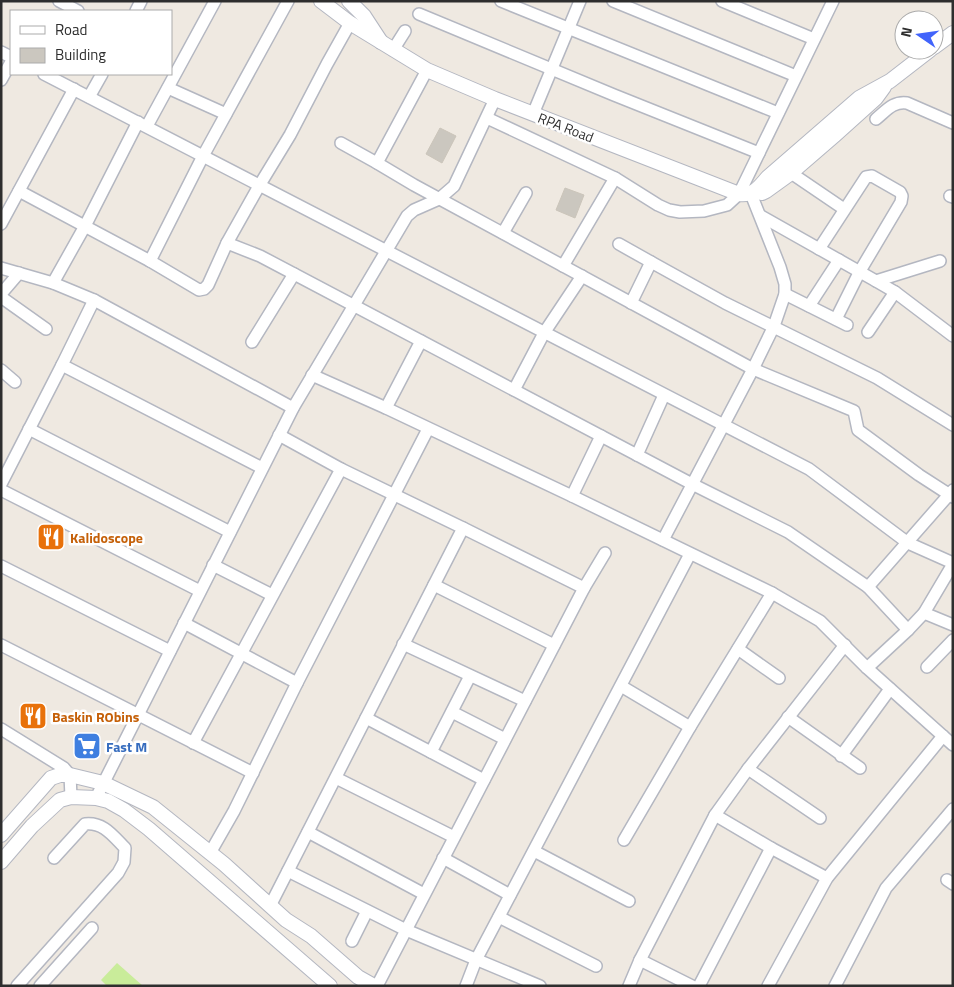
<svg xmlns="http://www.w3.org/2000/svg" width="954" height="987" viewBox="0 0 954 987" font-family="'Titillium Web',sans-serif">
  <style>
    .pitch { fill: #c9ec9a }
    .building { fill: #cbc7bf; stroke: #cbc5ba }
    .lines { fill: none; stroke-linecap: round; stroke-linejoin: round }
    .minor-casing { stroke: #b4b7c1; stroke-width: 14 }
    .tertiary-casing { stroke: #b4b7c1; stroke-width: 16 }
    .minor { stroke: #fff; stroke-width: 11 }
    .tertiary { stroke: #fff; stroke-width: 14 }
    .labels { text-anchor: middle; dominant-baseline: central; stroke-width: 5; stroke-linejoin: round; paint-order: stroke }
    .street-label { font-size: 14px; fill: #2e2e2e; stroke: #fff }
    .food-label { font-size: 14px; font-weight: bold; fill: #c56008; stroke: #fff; text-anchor: start }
    .shop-label { font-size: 14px; font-weight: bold; fill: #366cbe; stroke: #fff; text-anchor: start }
  </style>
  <rect width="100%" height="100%" fill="#efe9e1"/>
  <polygon class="pitch" points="117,963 143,986 107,986 101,980"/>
  <g class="building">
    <polygon points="440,128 456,136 442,163 426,154"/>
    <polygon points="565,188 584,195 575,218 556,210"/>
  </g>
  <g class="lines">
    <defs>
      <g id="minor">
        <polyline points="59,1 78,11"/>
        <polyline points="501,1 778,113"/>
        <polyline points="613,1 796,76"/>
        <polyline points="722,1 814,39"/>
        <polyline points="136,11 141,1"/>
        <polyline points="419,14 614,95 759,153"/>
        <polyline points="393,50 405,31"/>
        <polyline points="1,52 11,57"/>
        <polyline points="427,70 377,163 414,185 753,369 854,411 858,430 919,475 953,497"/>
        <polyline points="44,74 809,469 908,543 953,563"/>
        <polyline points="1,80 11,62"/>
        <polyline points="168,88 226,114"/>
        <polyline points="89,97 102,74"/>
        <polyline points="533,114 580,1"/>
        <polyline points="487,118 615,178 658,205 669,210 680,212 704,211 727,205 739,194 833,1"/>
        <path d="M876,119C886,111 893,101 907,103L953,123"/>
        <polyline points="147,126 215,1"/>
        <polyline points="341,143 377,163"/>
        <polyline points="791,173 844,209"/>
        <polyline points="19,191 150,261 199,290 204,289 208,285 227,243 259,186 290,135 327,64 350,23"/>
        <polyline points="950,196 953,197"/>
        <polyline points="761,216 876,281 895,292 953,336"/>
        <polyline points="1,224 74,89"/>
        <polyline points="503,233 526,193"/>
        <polyline points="227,243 260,256 692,484 788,532 868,587 953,490"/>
        <polyline points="619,244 651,262"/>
        <polyline points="819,249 866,177 872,176 900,192 902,196 901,202 860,271 836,319"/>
        <polyline points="150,261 203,156 288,1"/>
        <polyline points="563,266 615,178"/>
        <polyline points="1,268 53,283 94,300 293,408"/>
        <polyline points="876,281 940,261"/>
        <polyline points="53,283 85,226 138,122"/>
        <polyline points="1,294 19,273"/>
        <polyline points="785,294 847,325"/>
        <polyline points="1,297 46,329"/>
        <polyline points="94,300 62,365 262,468"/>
        <polyline points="631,303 651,262 725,303 877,378 953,425"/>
        <polyline points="809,306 839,260"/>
        <polyline points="868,332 895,292"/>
        <polyline points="252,342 294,274"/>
        <polyline points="1,370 15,382"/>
        <polyline points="312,375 386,408 572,496 772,593 820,621 867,668 953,745"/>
        <polyline points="514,390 544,333 582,276"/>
        <polyline points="386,408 421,341"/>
        <polyline points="29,429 230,532"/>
        <polyline points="637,455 664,395"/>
        <polyline points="1,484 62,365"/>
        <polyline points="1,490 200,591"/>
        <polyline points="572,496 601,436"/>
        <polyline points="463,528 584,588"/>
        <polyline points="663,540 753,369 774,326 785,294 785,284 780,267 751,194"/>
        <polyline points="213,565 272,595"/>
        <polyline points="1,566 170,651"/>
        <polyline points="434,585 554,645"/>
        <polyline points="924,613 953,625"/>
        <polyline points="184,623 297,683"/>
        <polyline points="908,630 924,613 953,564"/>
        <polyline points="403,644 525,701"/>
        <polyline points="1,645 253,773"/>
        <polyline points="738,649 779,678"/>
        <polyline points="927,667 953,640"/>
        <polyline points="867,668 908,630 868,587"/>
        <polyline points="621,686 690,727"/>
        <polyline points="452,712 505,739"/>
        <polyline points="788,717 860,768"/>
        <polyline points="366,718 484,780"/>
        <polyline points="1,729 64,768 70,775 71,797"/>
        <polyline points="193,743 341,469 279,435"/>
        <polyline points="431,752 470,676"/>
        <polyline points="841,756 890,689"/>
        <polyline points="748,769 820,818"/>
        <polyline points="336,778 454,837"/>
        <polyline points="96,798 293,408 407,216 414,210 439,199 454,186 495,99"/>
        <polyline points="715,815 771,848 827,878"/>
        <polyline points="308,832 424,894"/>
        <polyline points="624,840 690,727 772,593"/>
        <polyline points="534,851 629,901"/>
        <polyline points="210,853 234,811 297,683 428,429"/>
        <polyline points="443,858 510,895"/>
        <polyline points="288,871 406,930 540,986"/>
        <polyline points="947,880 953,884"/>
        <polyline points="270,906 463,528 341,469"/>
        <polyline points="499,917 596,966"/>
        <polyline points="352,941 367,911"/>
        <polyline points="640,960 692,986"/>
        <path d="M17,986L118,873L124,862L125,848C113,836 104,822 85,824L54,858"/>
        <polyline points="40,986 92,928"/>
        <polyline points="377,986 584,588 605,553"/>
        <polyline points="466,986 476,960 690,554"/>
        <polyline points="629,986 640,960 715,815 748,769 845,645"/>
        <polyline points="699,986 771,848"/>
        <polyline points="768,986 827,878 943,736"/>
        <polyline points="835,986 886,888 953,809"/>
      </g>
      <g id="tertiary">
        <path d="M321,1L350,23L427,70L495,99L739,194C754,196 759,187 768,177L859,98L890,81L930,50"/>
        <polyline points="349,1 364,16 381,42"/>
        <polyline points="934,47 953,33"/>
        <polyline points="756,191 762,193 766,191 791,173 835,135 876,98 884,87"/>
        <polyline points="1,835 51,778 60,775 70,775 103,783 153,807 224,864 286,920 311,936 358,977 374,986"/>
        <polyline points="1,862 32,826 60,800 71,797 96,798 108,801 124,810 149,829 330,986"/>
      </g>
    </defs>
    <use href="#minor" class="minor-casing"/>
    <use href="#tertiary" class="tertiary-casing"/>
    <use href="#minor" class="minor"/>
    <use href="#tertiary" class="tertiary"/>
  </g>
  <defs>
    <symbol id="restaurant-square" viewBox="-11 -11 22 22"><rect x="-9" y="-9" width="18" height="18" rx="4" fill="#e8710a" stroke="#fff"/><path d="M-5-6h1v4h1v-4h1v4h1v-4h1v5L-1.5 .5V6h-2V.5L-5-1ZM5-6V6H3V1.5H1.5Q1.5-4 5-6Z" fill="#fff"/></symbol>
    <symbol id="supermarket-square" viewBox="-11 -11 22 22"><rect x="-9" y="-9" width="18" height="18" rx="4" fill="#3f7fe0" stroke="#fff"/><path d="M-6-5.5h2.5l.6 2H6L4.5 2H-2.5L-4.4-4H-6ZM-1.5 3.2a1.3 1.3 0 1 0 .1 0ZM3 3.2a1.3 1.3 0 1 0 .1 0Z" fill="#fff"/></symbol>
  </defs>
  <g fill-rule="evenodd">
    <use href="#restaurant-square" x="35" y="521" width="32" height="32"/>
    <use href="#restaurant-square" x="17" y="700" width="32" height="32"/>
    <use href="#supermarket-square" x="71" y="730" width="32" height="32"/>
  </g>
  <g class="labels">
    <g class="street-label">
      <text transform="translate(566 127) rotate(21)">RPA Road</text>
    </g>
    <g class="food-label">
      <text x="70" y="537">Kalidoscope</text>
      <text x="52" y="716">Baskin RObins</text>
    </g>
    <g class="shop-label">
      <text x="106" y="746">Fast M</text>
    </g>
  </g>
  <rect width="954" height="987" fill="none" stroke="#2e2e2e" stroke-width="5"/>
  <rect x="10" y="10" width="162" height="65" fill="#ffffff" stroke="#ababab"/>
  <rect x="20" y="26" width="25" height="8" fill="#ffffff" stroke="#ababab"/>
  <text x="55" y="35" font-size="15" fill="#2e2e2e">Road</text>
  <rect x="20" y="48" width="25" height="15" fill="#cbc7bf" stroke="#ababab"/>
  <text x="55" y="60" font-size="15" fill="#2e2e2e">Building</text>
  <g transform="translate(919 35) rotate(283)"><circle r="24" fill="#ffffff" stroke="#ababab"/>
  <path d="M0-4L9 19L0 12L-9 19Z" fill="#4264fb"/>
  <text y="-8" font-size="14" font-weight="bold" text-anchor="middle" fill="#2e2e2e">N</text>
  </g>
</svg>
